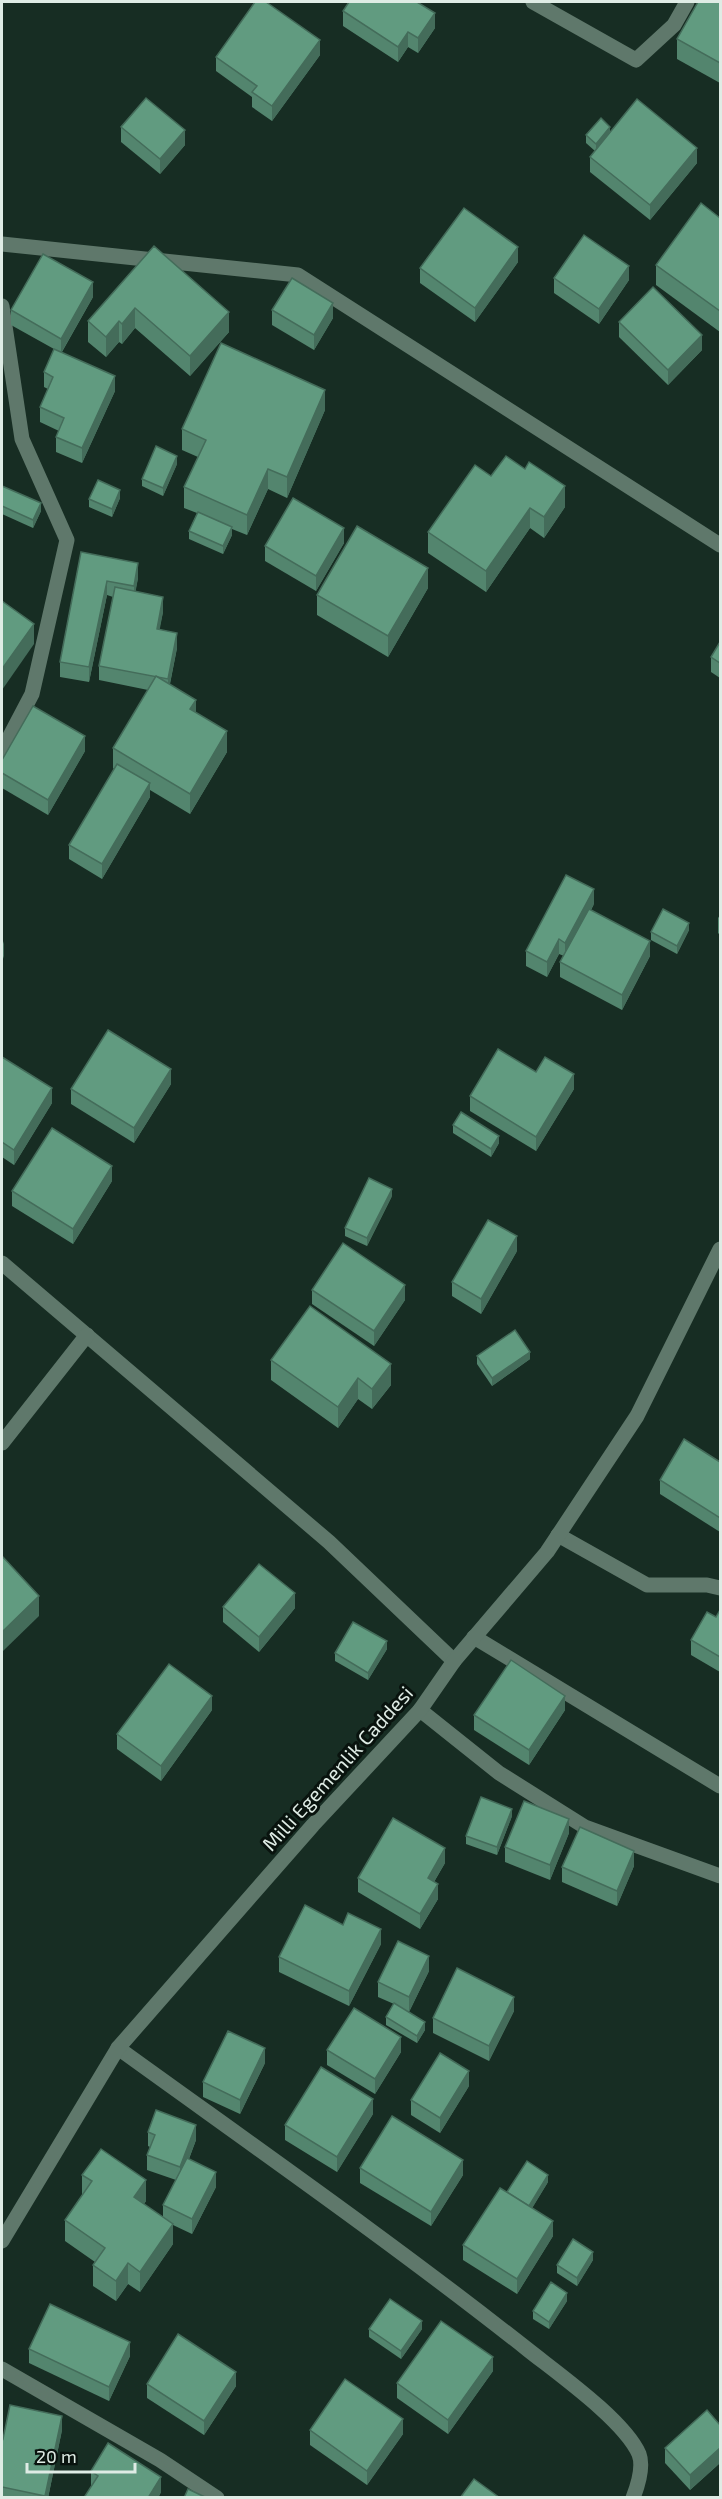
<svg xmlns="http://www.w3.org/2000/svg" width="722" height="2499" viewBox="0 0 722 2499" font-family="'Exo 2',sans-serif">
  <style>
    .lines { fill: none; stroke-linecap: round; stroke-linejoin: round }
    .service { stroke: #5f786b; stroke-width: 15 }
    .minor { stroke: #5f786b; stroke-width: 15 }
    .wall { fill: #53856e }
    .shaded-wall { fill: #446c5a }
    .building { fill: #619b80; stroke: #446c5a; stroke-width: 1.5 }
    .labels { text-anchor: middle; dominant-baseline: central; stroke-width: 6; stroke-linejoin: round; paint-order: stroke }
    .street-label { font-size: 20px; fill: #dfece5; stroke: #09130e }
  </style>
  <rect width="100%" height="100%" fill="#172d23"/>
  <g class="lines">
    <g class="service">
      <polyline points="558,1535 647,1585 707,1585 720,1588"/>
      <polyline points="474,1637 720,1786"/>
    </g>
    <g class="minor">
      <polyline points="533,2 636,60 674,25 687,2"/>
      <polyline points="2,244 298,275 720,545"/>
      <polyline points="2,306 22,439 67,540 32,694 2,751"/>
      <polyline points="2,1263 329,1542 454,1661"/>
      <polyline points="2,1443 87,1335"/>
      <polyline points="420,1710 499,1773 585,1827 720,1876"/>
      <path d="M118,2048C255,2147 394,2244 527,2349C557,2373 624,2420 639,2454C644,2467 638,2485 633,2498"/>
      <polyline points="2,2241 118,2048 313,1825 420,1710 454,1661 547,1552 637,1416 720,1249"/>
      <polyline points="2,2369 160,2460 217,2498"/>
    </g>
  </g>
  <g class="wall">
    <polygon points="720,2 720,83 677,59 677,39"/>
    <polygon points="343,11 435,28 418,53 408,47 398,62 343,26"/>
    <polygon points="320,55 272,121 252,107 252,97 216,71 216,57"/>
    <polygon points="121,127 185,145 160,174 121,142"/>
    <polygon points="610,132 697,163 650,220 590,172 590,157 595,151 586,143 586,135"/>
    <polygon points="720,218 720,332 656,285 656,265"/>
    <polygon points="154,246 229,332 190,376 135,328 122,344 119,342 106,357 88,342 88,321"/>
    <polygon points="518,262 475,322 420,283 420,268"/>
    <polygon points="554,278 629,280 599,324 554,293"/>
    <polygon points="93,297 62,352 115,391 82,463 56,452 56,437 59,431 40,422 40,407 48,389 44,387 44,372 54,349 11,325 11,310"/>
    <polygon points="272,310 333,318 314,350 272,325"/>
    <polygon points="619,322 702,350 668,385 619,337"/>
    <polygon points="325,410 287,498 268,489 247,535 232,529 232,535 223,554 189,539 189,531 197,513 184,508 184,487 198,457 182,450 182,429"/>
    <polygon points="177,464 163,496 142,486 142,479"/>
    <polygon points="491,476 565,507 544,538 530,528 486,592 428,553 428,532"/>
    <polygon points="2,486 41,511 33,528 2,514"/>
    <polygon points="120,498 112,517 89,507 89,499"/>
    <polygon points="344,543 316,591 265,561 265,546"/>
    <polygon points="81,552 138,578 135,592 163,612 159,630 177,648 170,684 196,713 227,752 190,814 150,790 150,797 102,879 69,859 69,845 114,769 113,768 113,748 148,690 99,680 99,666 113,597 107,595 89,682 60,677 60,662"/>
    <polygon points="428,588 388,657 317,615 317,595"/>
    <polygon points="720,642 720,678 711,672 711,657"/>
    <polygon points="85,751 48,815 2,788 2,760"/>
    <polygon points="594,904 591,910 650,956 622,1010 560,977 560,962 564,956 559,954 547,977 526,966 526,951"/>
    <polygon points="720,915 720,935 718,933 718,918"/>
    <polygon points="689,930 677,954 651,940 651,932"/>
    <polygon points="2,1057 52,1103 14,1165 2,1157"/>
    <polygon points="536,1072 574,1089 536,1151 470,1111 470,1096"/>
    <polygon points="171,1084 134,1143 71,1104 71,1089"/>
    <polygon points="453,1125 499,1143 491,1157 453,1133"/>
    <polygon points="112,1181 73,1244 12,1206 12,1191"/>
    <polygon points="392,1196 367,1246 345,1236 345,1228"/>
    <polygon points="517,1251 481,1314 452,1296 452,1282"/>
    <polygon points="312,1290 405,1300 374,1346 312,1304"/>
    <polygon points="477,1356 530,1359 492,1386 477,1364"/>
    <polygon points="271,1360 391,1385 372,1409 358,1399 338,1428 271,1380"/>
    <polygon points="720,1462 720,1532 660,1494 660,1480"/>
    <polygon points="223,1607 295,1608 259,1652 223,1622"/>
    <polygon points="720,1610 720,1672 691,1655 691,1640 716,1617"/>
    <polygon points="387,1649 368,1680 335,1661 335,1653"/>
    <polygon points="212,1710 161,1781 117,1749 117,1734"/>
    <polygon points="565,1710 529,1765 474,1730 474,1715"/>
    <polygon points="512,1816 497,1855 466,1844 466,1836"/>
    <polygon points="569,1833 550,1880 505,1862 505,1847"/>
    <polygon points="445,1863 434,1882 438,1899 420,1929 358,1892 358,1878"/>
    <polygon points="634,1866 617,1906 562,1882 562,1867"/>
    <polygon points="381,1944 349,2006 279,1972 279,1957"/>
    <polygon points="429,1971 409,2012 403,2009 425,2030 417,2043 386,2025 386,2017 394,2004 378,1997 378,1982"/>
    <polygon points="514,2011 489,2061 433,2033 433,2018"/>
    <polygon points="327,2050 401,2052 375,2094 327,2065"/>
    <polygon points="265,2063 240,2114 203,2097 203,2082"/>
    <polygon points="469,2086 440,2133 411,2115 411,2100"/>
    <polygon points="373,2114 337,2172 285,2140 285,2125"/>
    <polygon points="148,2132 196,2140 189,2159 216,2187 192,2234 173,2225 173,2244 140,2292 128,2284 116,2301 93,2286 93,2265 95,2262 65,2241 65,2220 82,2195 82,2175 146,2201 144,2204 163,2217 163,2205 176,2180 147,2170 147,2155 150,2147 148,2146"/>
    <polygon points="360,2168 463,2175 431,2226 360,2183"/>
    <polygon points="548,2182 532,2208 553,2236 517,2294 463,2260 463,2245 507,2192"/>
    <polygon points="593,2260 577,2286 557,2273 557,2265"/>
    <polygon points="567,2301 549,2329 533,2319 533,2311"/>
    <polygon points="369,2329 422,2329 401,2359 369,2337"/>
    <polygon points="29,2349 130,2356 109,2401 29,2363"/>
    <polygon points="493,2371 448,2434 397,2398 397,2383"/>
    <polygon points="147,2384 236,2386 204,2435 147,2398"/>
    <polygon points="720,2425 720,2463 690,2490 665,2463 665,2448"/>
    <polygon points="62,2430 48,2498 2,2498 2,2438"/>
    <polygon points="310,2430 403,2434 367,2485 310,2445"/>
    <polygon points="91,2471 161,2492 158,2498 85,2498 85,2496 92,2486 91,2485"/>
  </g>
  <g class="shaded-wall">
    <polygon points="435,13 435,28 418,53 418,38"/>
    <polygon points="408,32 408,47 398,62 398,47"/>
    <polygon points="320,40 320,55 272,121 272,106"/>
    <polygon points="610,127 610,134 596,151 596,144"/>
    <polygon points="185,130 185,145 160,174 160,159"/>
    <polygon points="697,148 697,163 650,220 650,205"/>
    <polygon points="518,247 518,262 475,322 475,308"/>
    <polygon points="629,266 629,280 599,324 599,309"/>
    <polygon points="93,282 93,297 61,353 61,339"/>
    <polygon points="333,303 333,318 314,350 314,335"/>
    <polygon points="135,308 135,328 122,344 122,324"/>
    <polygon points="229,312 229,332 190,376 190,356"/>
    <polygon points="119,321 119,342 106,357 106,337"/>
    <polygon points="702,335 702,350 668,385 668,370"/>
    <polygon points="115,376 115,391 82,463 82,448"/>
    <polygon points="325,390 325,410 287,498 287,477"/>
    <polygon points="177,456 177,464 163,496 163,488"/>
    <polygon points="268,469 268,489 247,535 247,515"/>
    <polygon points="565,486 565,507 544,538 544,517"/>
    <polygon points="120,490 120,498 112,517 112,509"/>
    <polygon points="41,503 41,511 33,528 33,520"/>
    <polygon points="530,508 530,528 486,592 486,571"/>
    <polygon points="232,527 232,535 223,554 223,546"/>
    <polygon points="344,528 344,543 316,591 316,576"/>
    <polygon points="138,563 138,578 134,601 134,586"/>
    <polygon points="428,568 428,588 388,657 388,636"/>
    <polygon points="107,581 107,595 89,682 89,667"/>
    <polygon points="163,597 163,612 157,644 157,629"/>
    <polygon points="34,624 34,644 2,690 2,669"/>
    <polygon points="177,633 177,648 168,693 168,679"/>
    <polygon points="196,700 196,720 190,709"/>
    <polygon points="227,731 227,752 190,814 190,794"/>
    <polygon points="85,736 85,751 48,815 48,800"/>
    <polygon points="150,783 150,797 102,879 102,864"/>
    <polygon points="594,889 594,904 565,957 565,943"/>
    <polygon points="689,923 689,930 677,954 677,946"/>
    <polygon points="559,939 559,954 547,977 547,962"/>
    <polygon points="4,941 4,956 2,962 2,947"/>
    <polygon points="650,941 650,956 622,1010 622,995"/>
    <polygon points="171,1069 171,1084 134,1143 134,1128"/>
    <polygon points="574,1074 574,1089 536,1151 536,1137"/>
    <polygon points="52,1088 52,1103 14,1165 14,1150"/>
    <polygon points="499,1136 499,1143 491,1157 491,1149"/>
    <polygon points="112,1166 112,1181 73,1244 73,1229"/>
    <polygon points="392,1189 392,1196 367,1246 367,1238"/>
    <polygon points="517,1236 517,1251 481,1314 481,1299"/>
    <polygon points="405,1285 405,1300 374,1346 374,1331"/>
    <polygon points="530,1352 530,1359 492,1386 492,1378"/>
    <polygon points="391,1364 391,1385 372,1409 372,1389"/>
    <polygon points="358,1378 358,1399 338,1428 338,1407"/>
    <polygon points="295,1593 295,1608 259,1652 259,1637"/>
    <polygon points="39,1596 39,1616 2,1652 2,1632"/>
    <polygon points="387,1641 387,1649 368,1680 368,1673"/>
    <polygon points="212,1696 212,1710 161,1781 161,1766"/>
    <polygon points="565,1696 565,1710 529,1765 529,1750"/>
    <polygon points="512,1809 512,1816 497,1855 497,1847"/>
    <polygon points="569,1819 569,1833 550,1880 550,1865"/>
    <polygon points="445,1848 445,1863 428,1892 428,1878"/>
    <polygon points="634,1851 634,1866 617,1906 617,1891"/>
    <polygon points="438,1884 438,1899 420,1929 420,1914"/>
    <polygon points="381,1929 381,1944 349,2006 349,1991"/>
    <polygon points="429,1956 429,1971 409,2012 409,1997"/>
    <polygon points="514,1997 514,2011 489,2061 489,2046"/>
    <polygon points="425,2022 425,2030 417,2043 417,2036"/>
    <polygon points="401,2037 401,2052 375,2094 375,2079"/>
    <polygon points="265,2048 265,2063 240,2114 240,2100"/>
    <polygon points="469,2071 469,2086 440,2133 440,2118"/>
    <polygon points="373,2099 373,2114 337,2172 337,2157"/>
    <polygon points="196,2125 196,2140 180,2182 180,2167"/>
    <polygon points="463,2160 463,2175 431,2226 431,2212"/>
    <polygon points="216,2172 216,2187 192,2234 192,2219"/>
    <polygon points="548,2175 548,2182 528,2215 528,2208"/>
    <polygon points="146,2180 146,2201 134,2218 134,2197"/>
    <polygon points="553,2221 553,2236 517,2294 517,2279"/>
    <polygon points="173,2224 173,2244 140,2292 140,2272"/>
    <polygon points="593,2252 593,2260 577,2286 577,2278"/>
    <polygon points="128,2263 128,2284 116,2301 116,2281"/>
    <polygon points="567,2293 567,2301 549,2329 549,2322"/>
    <polygon points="422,2321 422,2329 401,2359 401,2351"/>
    <polygon points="130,2342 130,2356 109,2401 109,2387"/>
    <polygon points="493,2357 493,2371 448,2434 448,2420"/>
    <polygon points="236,2372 236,2386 204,2435 204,2421"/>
    <polygon points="62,2416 62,2430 48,2498 45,2498"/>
    <polygon points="403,2419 403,2434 367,2485 367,2471"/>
    <polygon points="720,2448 720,2463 690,2490 690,2475"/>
    <polygon points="161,2477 161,2492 158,2498 148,2498"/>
  </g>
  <g class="building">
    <polygon points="255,2 266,2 320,40 272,106 252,92 257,86 216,57"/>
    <polygon points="349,2 417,2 435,13 418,38 408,32 398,47 343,11"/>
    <polygon points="698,2 720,2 720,63 677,39"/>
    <polygon points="146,98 185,130 160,159 121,127"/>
    <polygon points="637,99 697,148 650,205 590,157"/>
    <polygon points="601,118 610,127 596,144 586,135"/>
    <polygon points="701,203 720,218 720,311 656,265"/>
    <polygon points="464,208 518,247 475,308 420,268"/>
    <polygon points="584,235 629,266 599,309 554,278"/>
    <polygon points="154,246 229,312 190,356 135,308 122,324 119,321 106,337 88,321"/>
    <polygon points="43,254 93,282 61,339 11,310"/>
    <polygon points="292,278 333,303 314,335 272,310"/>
    <polygon points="653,287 702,335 668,370 619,322"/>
    <polygon points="221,343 325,390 287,477 268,469 247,515 184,487 206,440 182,429"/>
    <polygon points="54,349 115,376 82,448 56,437 64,418 40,407 53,377 44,372"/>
    <polygon points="156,446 177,456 163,488 142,479"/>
    <polygon points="506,456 525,469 529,462 565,486 544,517 530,508 486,571 428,532 475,465 491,476"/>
    <polygon points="98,480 120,490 112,509 89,499"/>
    <polygon points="2,486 41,503 33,520 2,506"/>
    <polygon points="293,498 344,528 316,576 265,546"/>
    <polygon points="198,512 232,527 223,546 189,531"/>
    <polygon points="357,526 428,568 388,636 317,595"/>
    <polygon points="81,552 138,563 134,586 107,581 89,667 60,662"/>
    <polygon points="115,587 163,597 157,629 177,633 168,679 99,666"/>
    <polygon points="2,601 34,624 2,669"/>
    <polygon points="720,642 720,663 711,657"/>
    <polygon points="156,676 196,700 190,709 227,731 190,794 113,748"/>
    <polygon points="33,706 85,736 48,800 2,773 2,760"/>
    <polygon points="117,764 150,783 102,864 69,845"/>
    <polygon points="566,875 594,889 565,943 559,939 547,962 526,951"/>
    <polygon points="589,909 650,941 622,995 560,962"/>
    <polygon points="663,909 689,923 677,946 651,932"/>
    <polygon points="108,1030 171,1069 134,1128 71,1089"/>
    <polygon points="498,1049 536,1072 545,1057 574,1074 536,1137 470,1096"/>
    <polygon points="2,1057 52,1088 14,1150 2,1142"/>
    <polygon points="461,1112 499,1136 491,1149 453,1125"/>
    <polygon points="52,1128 112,1166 73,1229 12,1191"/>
    <polygon points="369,1178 392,1189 367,1238 345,1228"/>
    <polygon points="488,1220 517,1236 481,1299 452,1282"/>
    <polygon points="343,1243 405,1285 374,1331 312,1290"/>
    <polygon points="310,1306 391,1364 372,1389 358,1378 338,1407 271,1360"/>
    <polygon points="515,1330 530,1352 492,1378 477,1356"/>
    <polygon points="684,1439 720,1462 720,1518 660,1480"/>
    <polygon points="2,1556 39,1596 2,1632"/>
    <polygon points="259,1564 295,1593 259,1637 223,1607"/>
    <polygon points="720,1610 720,1657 691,1640 707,1612 716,1617"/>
    <polygon points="353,1622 387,1641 368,1673 335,1653"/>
    <polygon points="511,1660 565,1696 529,1750 474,1715"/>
    <polygon points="169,1664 212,1696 161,1766 117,1734"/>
    <polygon points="481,1797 512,1809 497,1847 466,1836"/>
    <polygon points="524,1801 569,1819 550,1865 505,1847"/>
    <polygon points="393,1818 445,1848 428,1878 438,1884 420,1914 358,1878"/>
    <polygon points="580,1827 634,1851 617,1891 562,1867"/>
    <polygon points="305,1905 343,1925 348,1913 381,1929 349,1991 279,1957"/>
    <polygon points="398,1941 429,1956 409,1997 378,1982"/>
    <polygon points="457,1968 514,1997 489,2046 433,2018"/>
    <polygon points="394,2003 425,2022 417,2036 386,2017"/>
    <polygon points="354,2008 401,2037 375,2079 327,2050"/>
    <polygon points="228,2031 265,2048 240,2100 203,2082"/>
    <polygon points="440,2053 469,2071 440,2118 411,2100"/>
    <polygon points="321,2067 373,2099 337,2157 285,2125"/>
    <polygon points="156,2110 196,2125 180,2167 147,2155 155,2135 148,2132"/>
    <polygon points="392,2116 463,2160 431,2212 360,2168"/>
    <polygon points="101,2149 146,2180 134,2197 173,2224 140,2272 128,2263 116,2281 93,2265 105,2248 65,2220 92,2181 82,2175"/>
    <polygon points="187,2158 216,2172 192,2219 163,2205"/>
    <polygon points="527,2161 548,2175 529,2206 507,2192"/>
    <polygon points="500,2188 553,2221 517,2279 463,2245"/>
    <polygon points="573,2239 593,2252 577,2278 557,2265"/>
    <polygon points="551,2282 567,2293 549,2322 533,2311"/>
    <polygon points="390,2299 422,2321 401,2351 369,2329"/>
    <polygon points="50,2304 130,2342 109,2387 29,2349"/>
    <polygon points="441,2321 493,2357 448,2420 397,2383"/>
    <polygon points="178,2334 236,2372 204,2421 147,2384"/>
    <polygon points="345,2379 403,2419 367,2471 310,2430"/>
    <polygon points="10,2405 62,2416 45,2496 2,2487 2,2438 3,2439"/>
    <polygon points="707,2410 720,2425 720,2448 690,2475 665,2448"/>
    <polygon points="108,2443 161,2477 148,2498 88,2498 85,2496 98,2476 91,2471"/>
    <polygon points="474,2479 500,2498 460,2498"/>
    <polygon points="188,2489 207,2498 184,2498"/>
  </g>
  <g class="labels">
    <g class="street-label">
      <text transform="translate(337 1768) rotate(-48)">Milli Egemenlik Caddesi</text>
    </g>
  </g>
  <rect width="722" height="2499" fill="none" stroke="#dfece5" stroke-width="6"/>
  <path d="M27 2463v9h108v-9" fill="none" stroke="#dfece5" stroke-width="3"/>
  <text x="36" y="2463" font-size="18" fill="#dfece5" stroke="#09130e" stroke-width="4.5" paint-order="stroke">20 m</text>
</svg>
